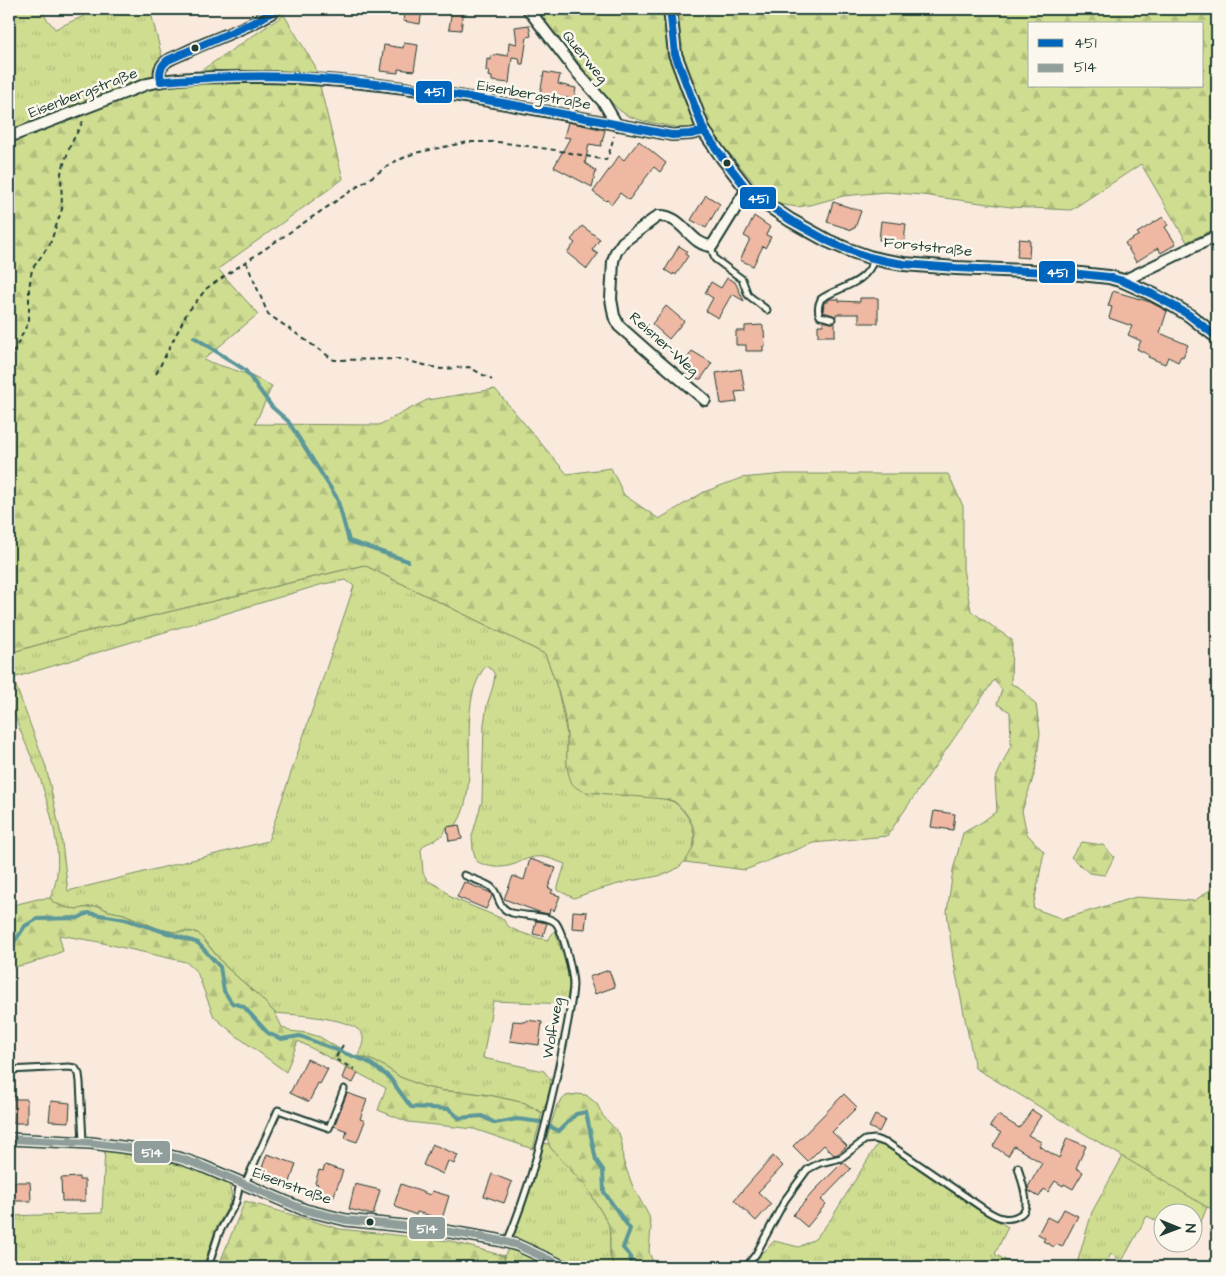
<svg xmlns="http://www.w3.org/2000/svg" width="1226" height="1276" viewBox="0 0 1226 1276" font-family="'Architects Daughter',sans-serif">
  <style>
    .grass { fill: url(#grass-tufts); stroke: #778d62; fill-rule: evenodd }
    .forest { fill: url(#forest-firs); stroke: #778d62; fill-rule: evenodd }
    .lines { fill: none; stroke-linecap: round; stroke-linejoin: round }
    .stream { stroke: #5b979a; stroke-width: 4 }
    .building { fill: #efb8a3; stroke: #1f3d34 }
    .service-casing { stroke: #1f3d34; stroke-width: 9 }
    .minor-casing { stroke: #1f3d34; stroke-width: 14 }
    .tertiary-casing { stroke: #1f3d34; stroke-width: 16 }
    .path { stroke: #1f3d34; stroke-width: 2; stroke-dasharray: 5 4; stroke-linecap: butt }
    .service { stroke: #fbf7ec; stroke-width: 5 }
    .minor { stroke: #fbf7ec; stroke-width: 10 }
    .tertiary { stroke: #fbf7ec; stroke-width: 12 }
    .bus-1-casing { stroke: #fbf7ec; stroke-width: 11 }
    .bus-2-casing { stroke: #fbf7ec; stroke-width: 11 }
    .bus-1 { stroke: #0065bd; stroke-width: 8 }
    .bus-2 { stroke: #8f9e9a; stroke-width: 8 }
    .bus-dot { fill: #1f3d34; stroke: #fbf7ec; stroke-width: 2 }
    .labels { text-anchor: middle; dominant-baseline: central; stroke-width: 5; stroke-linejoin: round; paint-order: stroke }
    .street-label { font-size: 15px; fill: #1f3d34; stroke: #fbf7ec }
    .line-badge { stroke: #fbf7ec; stroke-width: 2 }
    .badge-label { font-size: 14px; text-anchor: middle; font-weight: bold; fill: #fff }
  </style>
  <defs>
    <pattern id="grass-tufts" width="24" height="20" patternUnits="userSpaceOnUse" patternTransform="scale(1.25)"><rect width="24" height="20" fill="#cfdd91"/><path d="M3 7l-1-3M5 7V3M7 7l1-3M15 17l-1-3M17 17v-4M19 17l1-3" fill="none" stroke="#b1bf7e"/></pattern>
    <pattern id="forest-firs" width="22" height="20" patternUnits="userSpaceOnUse" patternTransform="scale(1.25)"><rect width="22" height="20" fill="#cfdd91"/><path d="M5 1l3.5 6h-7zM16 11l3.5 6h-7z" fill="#b1bf7e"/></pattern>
  </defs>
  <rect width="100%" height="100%" fill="#f9eadd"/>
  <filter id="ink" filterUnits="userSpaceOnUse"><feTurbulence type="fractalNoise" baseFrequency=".02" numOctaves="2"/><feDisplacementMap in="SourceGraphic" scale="10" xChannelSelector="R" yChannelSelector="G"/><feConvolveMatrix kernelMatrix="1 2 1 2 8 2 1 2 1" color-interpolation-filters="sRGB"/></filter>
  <g filter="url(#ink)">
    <g class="grass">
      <polygon points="9,9 39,9 55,29 99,9 150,9 169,85 148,89 9,142"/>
      <path d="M364,565L545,654L553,675L559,695L567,735V768L674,802C691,817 701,834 689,856C685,863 676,870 668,873C658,877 641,879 630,881C611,886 592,891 574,898L557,890L565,864C554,860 542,854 530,858C525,859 520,862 515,864C501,869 489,868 476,861L473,849L472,836L482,801L484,724L487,705L493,686L495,675L492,670L486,666C481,671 478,679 475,686C461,727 480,789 456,825L447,827C443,838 434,840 424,845L421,850L422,860L423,873L428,881L442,888L452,898L503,919C505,922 506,924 508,926C515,932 538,938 548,940L555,930L568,972L569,987L566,1004L493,1001L483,1058L544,1071L552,1082L543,1113L525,1103L489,1095L466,1092L444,1091L425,1087L400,1077L384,1066L369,1059L358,1056C360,1050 364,1043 363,1037C360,1017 292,1015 275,1013L261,998L226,967L206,942L195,932H174L159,929L124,914L109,911L98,906L88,907L78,909L68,908L54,903L50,898C64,869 56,835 48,804C45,796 43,787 40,778C30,751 15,724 9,695C7,683 9,666 9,653L76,634ZM346,580L354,586L268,841L68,891L61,835L46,767L13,678L323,584Z"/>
      <polygon points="542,1143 549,1144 550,1147 588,1189 609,1225 610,1238 610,1255 614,1267 575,1267 512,1240 528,1195"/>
      <polygon points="878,1143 894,1152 975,1208 1008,1227 995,1254 1017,1267 751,1267 762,1251 764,1252 774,1241 799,1247 815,1239 831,1219"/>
      <path d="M105,1148C149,1154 190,1162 229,1183L232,1196L227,1209L216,1228L203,1267H9V1216L102,1213Z"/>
      <polygon points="1123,1156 1207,1207 1194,1239 1194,1214 1164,1214 1163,1224 1147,1216 1122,1261 1111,1254 1104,1267 1076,1267 1092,1212"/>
      <polygon points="509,1249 555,1267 505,1267 504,1256"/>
    </g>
    <g class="forest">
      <path d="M535,9H1200L1211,11L1214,9H1217V228L1187,242L1141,164L1071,210L1011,207L922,195L885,192L843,196L814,204L798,207L776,204L766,197L724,147L714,138L701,132L643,121L628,116L618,109L608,99ZM1030,24H1202V86H1030Z"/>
      <path d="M284,15L315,66L343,179L218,269L258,314L203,360L247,374L272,386L255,424L379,425L427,400L495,389L567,474L611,468L624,495L659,519L704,492L741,478L785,474H948L963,506V569L971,611L1012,640L1011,684L1019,687L1036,705L1040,733L1035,772L1022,811L1027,834L1044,852L1033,908L1063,919L1136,897L1194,901L1217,885V1210L1207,1207L975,1068L953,959L947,912L953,870L963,833L982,822L997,811L995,780L1011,745L1010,712L997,704L1002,690L994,680L887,836L813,843L745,870L685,862C689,855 694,848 695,840C696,827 686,810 675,802C672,800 668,800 664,799L586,792C580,790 573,787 571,781C564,766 568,751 567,735C565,708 555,679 545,654L364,565L76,634L9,653V142L148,89L171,84H181Z"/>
      <polygon points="1082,842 1103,845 1114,857 1105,875 1089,873 1071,857"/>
      <polygon points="50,898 54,903 68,908 78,909 88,907 98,906 109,911 124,914 159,929 174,932 195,932 198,933 226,967 261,998 275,1013 282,1027 289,1031 307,1033 320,1037 349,1055 369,1059 384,1066 400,1077 425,1087 444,1091 466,1092 489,1095 525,1103 542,1113 533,1149 474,1129 408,1122 378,1110 386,1088 298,1041 286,1072 238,1037 214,1017 197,972 186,962 94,941 59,935 63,951 49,957 28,964 9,968 9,906 38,899"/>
      <polygon points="577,1094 586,1095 597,1104 603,1116 619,1133 622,1144 623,1160 633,1187 649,1216 651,1227 649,1252 655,1267 614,1267 610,1255 610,1238 609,1225 588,1189 550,1147 547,1137 557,1105 566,1096"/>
      <polygon points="245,1201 340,1229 450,1241 504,1256 505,1267 218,1267"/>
    </g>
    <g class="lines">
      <g class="stream">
        <polyline points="194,337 245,370 272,407 288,421 337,498 349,541 408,561"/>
        <polyline points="9,950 25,926 37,919 78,918 88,913 125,919 198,943 220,967 224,991 232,1003 243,1006 268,1033 281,1039 300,1036 368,1062 389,1077 411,1107 449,1109 459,1118 482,1116 495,1123 517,1119 541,1122 559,1131 576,1114 586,1112 596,1160 603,1170 604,1192 630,1229 623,1248 630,1256 632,1267"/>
      </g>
    </g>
    <g class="building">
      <polygon points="405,9 422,9 420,24 403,21"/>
      <polygon points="452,9 464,9 461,30 449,29"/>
      <polygon points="529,25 531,36 527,37 523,64 520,64 519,58 512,57 509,83 492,81 492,77 488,76 489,71 486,71 487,59 491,60 491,55 496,56 496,54 508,56 509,42 517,44 515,27"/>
      <polygon points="404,43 418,45 414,71 398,69 398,73 380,71 384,45 403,48"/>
      <polygon points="544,72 560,75 558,84 576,88 574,99 540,94"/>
      <polygon points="568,122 605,130 601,146 589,144 585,163 596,171 592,187 554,167 570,138 564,137"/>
      <polygon points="639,141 666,163 660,172 654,167 629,200 620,193 612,204 607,200 606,201 593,192 619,156 624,160"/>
      <polygon points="706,195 720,204 706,228 691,220"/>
      <polygon points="833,202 861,211 855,228 853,228 852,230 827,222"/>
      <polygon points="754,216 770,227 766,235 771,237 765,248 763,246 753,266 740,260 750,239 744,236"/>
      <polygon points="1163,217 1168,225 1165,227 1176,244 1161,253 1158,248 1136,262 1125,243 1139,235 1137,233"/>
      <polygon points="881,221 906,224 904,242 879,240"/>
      <polygon points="582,226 600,239 592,250 598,254 587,269 567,253 575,243 571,240"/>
      <polygon points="1019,239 1030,240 1029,258 1017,257"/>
      <polygon points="679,246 687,251 685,254 688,256 676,275 674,273 673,275 665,270"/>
      <polygon points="727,278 735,282 744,301 732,294 718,318 706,311 713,298 705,293 711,282 721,288"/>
      <polygon points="1113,291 1150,302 1167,311 1160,333 1188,345 1183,357 1181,356 1178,362 1168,357 1165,364 1148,357 1149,355 1137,349 1141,341 1128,335 1132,326 1109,318 1112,307 1108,306"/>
      <polygon points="860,298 878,298 878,323 859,323 859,314 836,314 836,317 833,315 823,312 824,302 828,302 828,300 830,299 839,299 839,301 860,302"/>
      <polygon points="666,306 684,321 669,339 652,324"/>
      <polygon points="823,321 831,323 835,322 835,336 818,336 818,325 823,325"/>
      <polygon points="763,325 763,330 764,330 765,346 763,346 763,351 746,351 746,345 736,345 736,331 745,331 745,326"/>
      <polygon points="692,351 712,363 701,379 698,379 685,371 689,365 685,362"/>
      <polygon points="741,369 745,391 735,392 737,402 721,404 716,373"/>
      <polygon points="934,811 955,814 953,830 931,827"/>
      <polygon points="459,825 462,839 449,841 447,827"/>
      <polygon points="530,859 556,868 548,888 553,890 551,893 560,896 554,911 550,909 549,914 539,912 504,899 513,876 524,880"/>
      <polygon points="464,882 491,893 492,896 486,909 457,897"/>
      <polygon points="573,911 587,912 585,929 572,928"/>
      <polygon points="536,921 547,923 543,936 533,934"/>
      <polygon points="609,970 615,987 595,994 589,977"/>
      <polygon points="526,1020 542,1022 539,1045 510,1041 513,1021 526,1022"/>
      <polygon points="307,1059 328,1069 320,1084 318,1083 309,1102 290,1093"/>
      <polygon points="346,1068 358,1073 353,1083 342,1078"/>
      <polygon points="347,1093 367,1100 360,1119 365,1121 357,1142 345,1138 347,1131 334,1126"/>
      <polygon points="844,1094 857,1107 832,1132 847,1146 838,1154 834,1155 824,1145 808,1161 793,1146"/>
      <polygon points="10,1099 27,1099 27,1123 12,1123 12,1118 10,1118"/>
      <polygon points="51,1101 70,1103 69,1122 49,1121"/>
      <polygon points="1032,1110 1041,1116 1028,1135 1041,1142 1039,1146 1059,1158 1067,1138 1086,1146 1076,1168 1083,1172 1073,1189 1064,1184 1063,1186 1055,1181 1048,1192 1044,1189 1039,1197 1029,1191 1028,1187 1042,1163 1014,1146 1008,1156 993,1146 1001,1133 990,1126 998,1115 1019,1128"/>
      <polygon points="875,1115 885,1120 879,1132 869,1127"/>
      <polygon points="432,1144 458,1155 454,1164 448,1161 443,1174 423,1165"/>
      <polygon points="267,1154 296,1164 288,1188 272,1182 274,1178 260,1173"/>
      <polygon points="773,1156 783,1166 758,1192 771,1204 756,1221 734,1200"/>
      <polygon points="843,1162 851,1169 821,1200 826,1204 807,1227 793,1215 813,1192"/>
      <polygon points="325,1165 343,1171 333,1198 315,1192 318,1184 315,1183 319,1170 323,1171"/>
      <polygon points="492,1174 512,1182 504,1203 484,1196"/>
      <polygon points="79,1177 79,1180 85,1180 85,1201 62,1201 61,1178"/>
      <polygon points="9,1182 30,1182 31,1201 9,1201"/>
      <polygon points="355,1184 380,1190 373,1215 349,1209"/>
      <polygon points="401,1184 430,1195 432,1191 449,1196 442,1219 417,1212 416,1215 396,1207 395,1202"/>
      <polygon points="1064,1209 1078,1216 1062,1247 1056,1244 1054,1247 1043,1241 1045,1238 1038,1234 1047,1217 1057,1222"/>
    </g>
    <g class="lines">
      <defs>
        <g id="service">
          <polyline points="712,246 712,250 715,259 742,279 748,295 767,310"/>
          <path d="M832,319L820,316C817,310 818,305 821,299C840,286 866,285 874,259"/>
          <path d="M464,875C472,879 484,882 491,887C501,895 495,907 512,913C523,916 549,915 556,923C563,932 573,973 573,985C572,1007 565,1034 561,1056C548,1119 532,1183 507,1242"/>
          <polyline points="9,1070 69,1067 75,1068 79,1074 80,1082 83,1142"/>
          <polyline points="245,1184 278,1110 329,1128 344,1089"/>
          <polyline points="208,1267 219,1233 236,1202 240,1183"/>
          <path d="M746,1267L756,1254L785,1200L807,1170L812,1167L820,1163L841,1158L865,1140L875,1139L889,1144L984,1209C996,1217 1008,1223 1021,1214C1025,1211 1026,1208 1026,1203C1026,1192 1021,1179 1018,1167"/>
        </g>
        <g id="minor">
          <polyline points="528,9 575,70 604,103 617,125"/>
          <path d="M161,81C160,76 158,71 162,66C166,60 175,57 182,54C213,38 249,29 277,9"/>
          <path d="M9,137L147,84C182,76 220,77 256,77C397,78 535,110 672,135L691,134L704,131"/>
          <polyline points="1123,281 1193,247 1217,236"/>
          <path d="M705,400L653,356L619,326L614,316L611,299L613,261L616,252L623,242L658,216C683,214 690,246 712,246L747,189"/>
          <polyline points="9,1139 91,1143 145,1150 182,1159 202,1166 305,1210 346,1220 433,1229 498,1240 517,1245 565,1267"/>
        </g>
        <polyline id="tertiary" points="670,9 675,54 704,131 722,157 747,189 759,199 790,220 828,241 849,250 869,257 886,261 904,264 956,268 1071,273 1109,277 1123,281 1152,294 1174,306 1189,315 1217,337"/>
      </defs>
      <use href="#service" class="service-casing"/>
      <use href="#minor" class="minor-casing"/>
      <use href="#tertiary" class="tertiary-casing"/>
      <g class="path">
        <polyline points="246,262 268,314 334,360 400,359 441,369 469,367 492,380"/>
        <polyline points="9,361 29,321 29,289 32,269 50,244 62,209 61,173 70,146 83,121"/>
        <polyline points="156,374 187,313 207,288 394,162 415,153 468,142 498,142 555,150 606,160 608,157 614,136"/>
        <polyline points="343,1045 335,1059 354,1069"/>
      </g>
      <use href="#service" class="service"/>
      <use href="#minor" class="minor"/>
      <use href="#tertiary" class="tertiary"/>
      <defs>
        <g id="bus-1">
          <polyline points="670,9 675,54 704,131 722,157 747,189 759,199 790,220 828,241 849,250 869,257 886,261 904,264 956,268 1071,273 1109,277 1123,281 1152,294 1174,306 1189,315 1217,337"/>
          <path d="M161,81C204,78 247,75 290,77C419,83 546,111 672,135L691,134L704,131"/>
          <path d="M161,81C159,72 160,66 168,60L255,22L277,9"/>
        </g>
        <polyline id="bus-2" points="9,1139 91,1143 145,1150 182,1159 202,1166 305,1210 346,1220 433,1229 498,1240 517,1245 565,1267"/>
      </defs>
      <use href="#bus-1" class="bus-1-casing"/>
      <use href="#bus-2" class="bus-2-casing"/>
      <use href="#bus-1" class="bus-1"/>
      <use href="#bus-2" class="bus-2"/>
    </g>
  </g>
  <g class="bus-dot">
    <circle cx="195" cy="48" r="4.5"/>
    <circle cx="727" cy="163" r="4.5"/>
    <circle cx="370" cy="1222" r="4.5"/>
  </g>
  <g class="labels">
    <g class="street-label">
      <text transform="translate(585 57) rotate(51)">Querweg</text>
      <text transform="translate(83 93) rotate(-21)">Eisenbergstraße</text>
      <text transform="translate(534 95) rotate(10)">Eisenbergstraße</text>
      <text transform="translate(928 247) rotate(6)">Forststraße</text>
      <text transform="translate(664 344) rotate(42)">Reisner-Weg</text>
      <text transform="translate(553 1028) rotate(-80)">Wolfweg</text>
      <text transform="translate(292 1186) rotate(20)">Eisenstraße</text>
    </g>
  </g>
  <g class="line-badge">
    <rect x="415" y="80" width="38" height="24" rx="5" fill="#0065bd"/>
    <rect x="739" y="186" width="38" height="24" rx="5" fill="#0065bd"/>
    <rect x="1038" y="260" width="38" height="24" rx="5" fill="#0065bd"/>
    <rect x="133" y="1140" width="38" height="24" rx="5" fill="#8f9e9a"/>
    <rect x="408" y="1216" width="38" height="24" rx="5" fill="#8f9e9a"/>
  </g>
  <g class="badge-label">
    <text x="434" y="96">451</text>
    <text x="758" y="203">451</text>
    <text x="1057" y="277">451</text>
    <text x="152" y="1157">514</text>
    <text x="427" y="1233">514</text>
  </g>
  <rect width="1226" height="1276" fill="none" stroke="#fbf7ec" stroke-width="30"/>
  <rect x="15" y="15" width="1196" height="1246" fill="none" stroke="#1f3d34" stroke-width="2" filter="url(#ink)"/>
  <rect x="1028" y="22" width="175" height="65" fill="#fbf7ec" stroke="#a3ada2"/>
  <rect x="1038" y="39" width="25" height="8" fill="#0065bd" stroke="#a3ada2"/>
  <text x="1074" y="48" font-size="15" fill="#1f3d34">451</text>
  <rect x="1038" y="64" width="25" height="8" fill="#8f9e9a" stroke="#a3ada2"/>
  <text x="1074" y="72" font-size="15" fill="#1f3d34">514</text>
  <g transform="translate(1178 1228) rotate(91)"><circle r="24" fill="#fbf7ec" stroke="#a3ada2"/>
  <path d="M0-4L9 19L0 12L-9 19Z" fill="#1f3d34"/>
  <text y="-8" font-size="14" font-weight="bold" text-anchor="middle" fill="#1f3d34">N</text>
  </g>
</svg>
